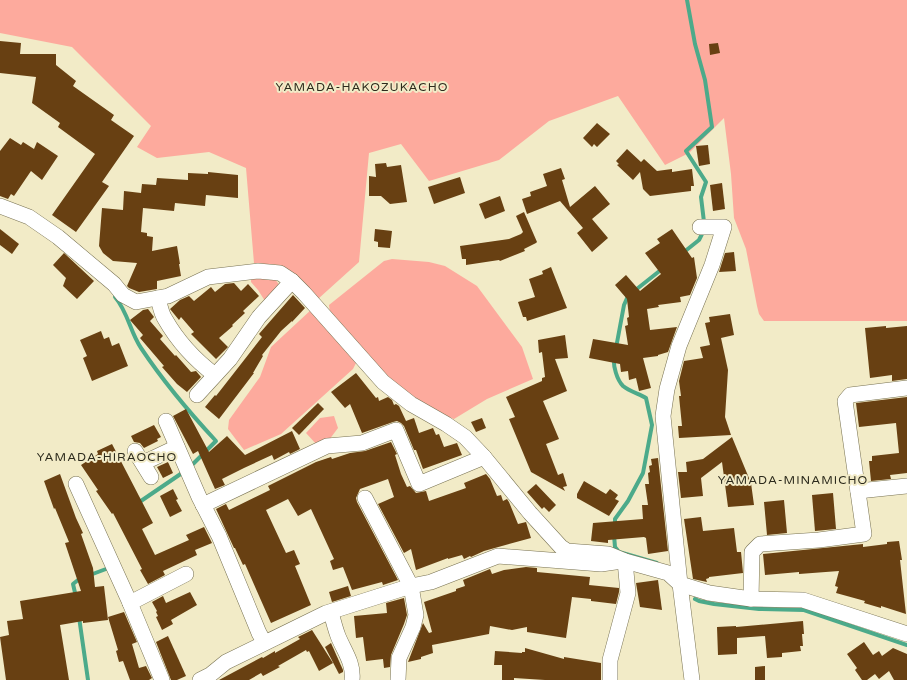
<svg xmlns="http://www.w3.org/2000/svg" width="907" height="680" viewBox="0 0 907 680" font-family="'Varela Round',sans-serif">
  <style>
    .green { fill: #fdaa9d }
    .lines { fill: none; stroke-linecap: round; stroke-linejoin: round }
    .stream { stroke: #4caa8a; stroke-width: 4 }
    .building { fill: #684012 }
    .minor-casing { stroke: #787252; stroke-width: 16 }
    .minor { stroke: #fff; stroke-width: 15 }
    .labels { text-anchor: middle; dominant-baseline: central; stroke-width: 4; stroke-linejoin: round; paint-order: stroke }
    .neighbourhood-label { font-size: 12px; letter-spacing: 1px; fill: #2c2a1c; stroke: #f2ebc7 }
  </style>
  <rect width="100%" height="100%" fill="#f2ebc7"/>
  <g class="green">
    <polygon points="0,0 907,0 907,321 764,321 759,314 757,306 746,249 734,218 731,174 724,118 689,153 665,165 618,96 549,121 499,160 429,181 401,144 369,153 359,262 318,299 280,265 254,263 246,168 209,152 157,158 137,147 151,126 72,47 0,33"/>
    <polygon points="392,259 429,262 445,266 477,286 522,347 533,379 487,399 454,419 426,408 397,385 368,356 330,313 329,305 384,261"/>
    <polygon points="251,277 275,279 280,286 265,301 258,290 251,282"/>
    <polygon points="312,309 357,361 353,369 281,434 244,450 228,429 229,420 260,377 271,347"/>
    <polygon points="334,416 338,428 329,440 317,445 306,433 320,418"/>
  </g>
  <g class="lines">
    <g class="stream">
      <polyline points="684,252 699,240 703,232 704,222 701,197 706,182 686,151 712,127 705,80 695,44 687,0"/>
      <path d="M115,297C128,312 130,332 141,348C163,381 189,412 216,441L190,467"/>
      <polyline points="616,348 624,305 628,296 662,269"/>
      <path d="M614,358C613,366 617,380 623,386C629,391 639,394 646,398L652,425L643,473L628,501L615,519V526"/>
      <polyline points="138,503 185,471"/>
      <polyline points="614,535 615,547 619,552 657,563"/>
      <polyline points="90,575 106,569"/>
      <polyline points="76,597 73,584 78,580 81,578"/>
      <polyline points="695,599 699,601 714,604 759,609 804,610 907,645"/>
      <polyline points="79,617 88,680"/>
    </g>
  </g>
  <g class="building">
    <polygon points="0,41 21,43 20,54 56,54 56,65 76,81 73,86 114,115 111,120 134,136 102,182 109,186 76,232 52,215 95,154 58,127 60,123 32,103 36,77 0,73"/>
    <polygon points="718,43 720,53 710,55 709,44"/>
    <polygon points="597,123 610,134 597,147 594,144 592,147 583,138"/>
    <polygon points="10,138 21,145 23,142 34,149 37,142 58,156 42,180 31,171 14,196 11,194 8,199 0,196 0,151"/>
    <polygon points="708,145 710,164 699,166 696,146"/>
    <polygon points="627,149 641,162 644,159 657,171 672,169 672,172 692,169 694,186 691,186 691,191 650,196 643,189 640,172 633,180 617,165 619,164 616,161"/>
    <polygon points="386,163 387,167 401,165 407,202 390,204 381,196 369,196 369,176 376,177 375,164"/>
    <polygon points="561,168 565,179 562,180 570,207 595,186 610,204 592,219 608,238 592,252 577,233 583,228 560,201 527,214 522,199 531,196 530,192 547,186 543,174"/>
    <polygon points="208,172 238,175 238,198 206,195 205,206 175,203 174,211 143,208 141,232 147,233 147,236 153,237 152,251 177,246 180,264 179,264 181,276 157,281 157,289 139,292 129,288 127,286 137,263 113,261 103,253 99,246 102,208 123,210 124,191 141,193 142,184 156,185 157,178 188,180 188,173 208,174"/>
    <polygon points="460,177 465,193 434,204 428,187"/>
    <polygon points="722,183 725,209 713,211 710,185"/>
    <polygon points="500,196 505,211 485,219 479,204"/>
    <polygon points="524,212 537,242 536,243 524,249 525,251 500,261 499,260 466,265 466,259 462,259 460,246 509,239 521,234 523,232 516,216"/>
    <polygon points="0,229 19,244 12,254 0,245"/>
    <polygon points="375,229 392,231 390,248 378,247 378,242 374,241"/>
    <polygon points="672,229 692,258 694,257 697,278 690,295 680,297 681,302 658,305 659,307 647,309 650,330 677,327 668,352 658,355 658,356 643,358 651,388 639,391 636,378 629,380 628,371 621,372 620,364 589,358 593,339 628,345 625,326 628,325 627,318 629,317 627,299 615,285 626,275 640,291 661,274 645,253 660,243 657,239"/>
    <polygon points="734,252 736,271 719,272 725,253"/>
    <polygon points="64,253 94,281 77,299 63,286 66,278 53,265"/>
    <polygon points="551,267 567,308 527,321 526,317 523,317 518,302 535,297 529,279 543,274 542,271"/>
    <polygon points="234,283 241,291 248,284 259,296 243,311 245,313 232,325 233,326 219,338 228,347 216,359 191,334 194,332 181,317 179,320 170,309 180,300 189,296 194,301 211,287 215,292 225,284"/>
    <polygon points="293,295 305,308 292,322 292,321 281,331 262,355 263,356 253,373 254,373 219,419 205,407 215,395 216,396 262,337 259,334"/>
    <polygon points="148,309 154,317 150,321 163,336 160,339 175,356 176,355 191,372 196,371 201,377 187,392 177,384 162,367 164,366 140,338 143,335 130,320 143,310"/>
    <polygon points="730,314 734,335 721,338 728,370 725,417 731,435 679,438 678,426 682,426 679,396 681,396 679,381 684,361 703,358 700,347 710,345 705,323 710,322 709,317"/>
    <polygon points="886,326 886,328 907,326 907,379 892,381 892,375 870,378 865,328"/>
    <polygon points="101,331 104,339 109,337 112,346 119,343 128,366 92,381 83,358 87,356 80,340"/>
    <polygon points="565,335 568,358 555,359 567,391 543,401 559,439 546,444 558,475 563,473 567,486 563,487 565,491 531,472 509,419 515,417 506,397 542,381 542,378 545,377 542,352 539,353 538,340"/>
    <polygon points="356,373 376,398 378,397 379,401 388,397 392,400 394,405 396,404 399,406 406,421 414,418 419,433 433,428 436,435 439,434 444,447 457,443 462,455 423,469 416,450 414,450 404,426 401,423 397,421 393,422 362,433 350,404 345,408 331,392"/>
    <polygon points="907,397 907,473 890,475 891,479 871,481 869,461 872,461 872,456 899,453 896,423 859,427 856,403"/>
    <polygon points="318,403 324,409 299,435 292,428"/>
    <polygon points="186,409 209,452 227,436 245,455 292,431 300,449 290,454 289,452 274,460 272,455 244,468 222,479 225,485 215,489 198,451 193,454 173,416"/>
    <polygon points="482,418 486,428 476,432 471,422"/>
    <polygon points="154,425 161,437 157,439 158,441 144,448 140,443 134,442 131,436"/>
    <polygon points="732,437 751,483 754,505 728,507 722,462 701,478 703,496 681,498 678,472 687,472 686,462 703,459"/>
    <polygon points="391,442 397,454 395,455 401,474 407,487 410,486 416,493 426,491 429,501 466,488 464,483 486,474 490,479 497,496 501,495 503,501 507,499 509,502 518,524 526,522 531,538 484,551 471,557 470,556 464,559 462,555 448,559 448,558 416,570 411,549 404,553 378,504 394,497 388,479 360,489 356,498 357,502 398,580 383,585 382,582 352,590 343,567 333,570 330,561 334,559 311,509 298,516 288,499 266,510 286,553 294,550 300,564 295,566 311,605 271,623 245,564 243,565 235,548 234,548 216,509 226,504 229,510 270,490 268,486 316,462 331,457 332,459 350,453 365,451"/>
    <polygon points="112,444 153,523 142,529 155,555 189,540 186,535 204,527 212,543 195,550 197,555 163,571 165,575 148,584 140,570 142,569 113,513 112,514 96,491 98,490 81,465 98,454 97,451"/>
    <polygon points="658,458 668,551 648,554 646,538 644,537 608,540 608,543 591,541 593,523 643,519 642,505 648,505 645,484 649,484 648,473 650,472 649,466 652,465 651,459"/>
    <polygon points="168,462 173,473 163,478 157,467"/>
    <polygon points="60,474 76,518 83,533 81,534 93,568 95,587 104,586 108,620 83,623 83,621 60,625 69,680 6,680 0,637 9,635 7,621 23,619 20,601 81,591 65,543 69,542 55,508 54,509 44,481"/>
    <polygon points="584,481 606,494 610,489 618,495 615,499 619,501 609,516 577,498 577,494"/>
    <polygon points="536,484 556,505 549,512 544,507 542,509 527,492"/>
    <polygon points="173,489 178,499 176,500 182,511 170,517 160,496"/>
    <polygon points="833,493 836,529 815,531 812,495"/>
    <polygon points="784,500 787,533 767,535 764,502"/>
    <polygon points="701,517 703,531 734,528 737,552 741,552 743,573 709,577 709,578 706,579 707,582 693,579 684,519"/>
    <polygon points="899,541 902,560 900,560 906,614 881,606 881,608 864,603 865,601 836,593 838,587 835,586 839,571 799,574 799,572 765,575 763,554 863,544 863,547 887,544 887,542"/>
    <polygon points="526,567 537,568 537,572 590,577 589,585 619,588 619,592 616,604 591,601 591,599 572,597 566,638 527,632 527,627 512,630 490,626 489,634 432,645 433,653 421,657 421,659 408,662 423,623 429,633 432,632 424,602 456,591 456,589 465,586 463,580 490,569 492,574 504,570"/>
    <polygon points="658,580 662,610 640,607 636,583"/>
    <polygon points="348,586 351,596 332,602 329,592"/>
    <polygon points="190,592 197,605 171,620 173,624 162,630 156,617 158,616 156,612 157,611 152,602 163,596 166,603"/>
    <polygon points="404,598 407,615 404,624 391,655 390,667 384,668 383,659 366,661 363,637 356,638 354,616 387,613 386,603"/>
    <polygon points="124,612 137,642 132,644 139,668 146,666 152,678 149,680 130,680 123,661 119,662 116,651 118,650 108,617"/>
    <polygon points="803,621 804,634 802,634 803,646 800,646 801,651 782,653 782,657 767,658 765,636 737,638 737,654 718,655 717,627 736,626 736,627"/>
    <polygon points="312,630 333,663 319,671 309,651 307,652 306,650 278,666 280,667 263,676 261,673 249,680 219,680 262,657 263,658 275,651 275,653 300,639 298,637"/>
    <polygon points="168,636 186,676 177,680 171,680 156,642"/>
    <polygon points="864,642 873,655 879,651 882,656 893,648 907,654 907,680 894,680 889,671 879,679 875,674 867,680 862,680 855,670 857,668 847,654"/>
    <polygon points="331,643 343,670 343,672 339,674 325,647"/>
    <polygon points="525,648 564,659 564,657 601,663 601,680 545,680 514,678 514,680 502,680 502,665 494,665 495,651 522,653 522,652 525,652"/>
    <polygon points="765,666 765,680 755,680 755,667"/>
  </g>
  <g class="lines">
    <defs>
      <g id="minor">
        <polyline points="0,206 29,217 58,237 114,284 123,295 136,302 168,296 208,277 258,271 280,273 292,281 304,293 383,382 411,404 446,424 465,437 484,457 530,513 561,547 567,551 608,554 625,561 668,573 680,584 709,593 751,599 803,600 907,634"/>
        <path d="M158,298C160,305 161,313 165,319C177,340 195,360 215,375"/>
        <polyline points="197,395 230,359 259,317 292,281"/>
        <polyline points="166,421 199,497 219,536 259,633 264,642"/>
        <polyline points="135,451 151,477"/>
        <polyline points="143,463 177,447"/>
        <polyline points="76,484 130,603 162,680"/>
        <polyline points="858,491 907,486"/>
        <polyline points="365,498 411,586 416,615 413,627 399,658 398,680"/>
        <polyline points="203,505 327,446 362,443 396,430 419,484 484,457"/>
        <polyline points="751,599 752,552 760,544 819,540 864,534 845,401 850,395 907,388"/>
        <polyline points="130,603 186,574"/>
        <path d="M331,612C333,620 335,628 338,636C344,651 354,663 352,680"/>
        <polyline points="200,680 210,675 226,662 326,613 411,586 431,582 498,556 601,564 622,561"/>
        <polyline points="610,680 610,660 628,593 625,561"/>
        <polyline points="692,680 680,584 663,416 667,389 679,346 712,265 724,227 700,227"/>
      </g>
    </defs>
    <use href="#minor" class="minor-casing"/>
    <use href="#minor" class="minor"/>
  </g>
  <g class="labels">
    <g class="neighbourhood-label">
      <text x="362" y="87">YAMADA-HAKOZUKACHO</text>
      <text x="107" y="457">YAMADA-HIRAOCHO</text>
      <text x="793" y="480">YAMADA-MINAMICHO</text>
    </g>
  </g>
</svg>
